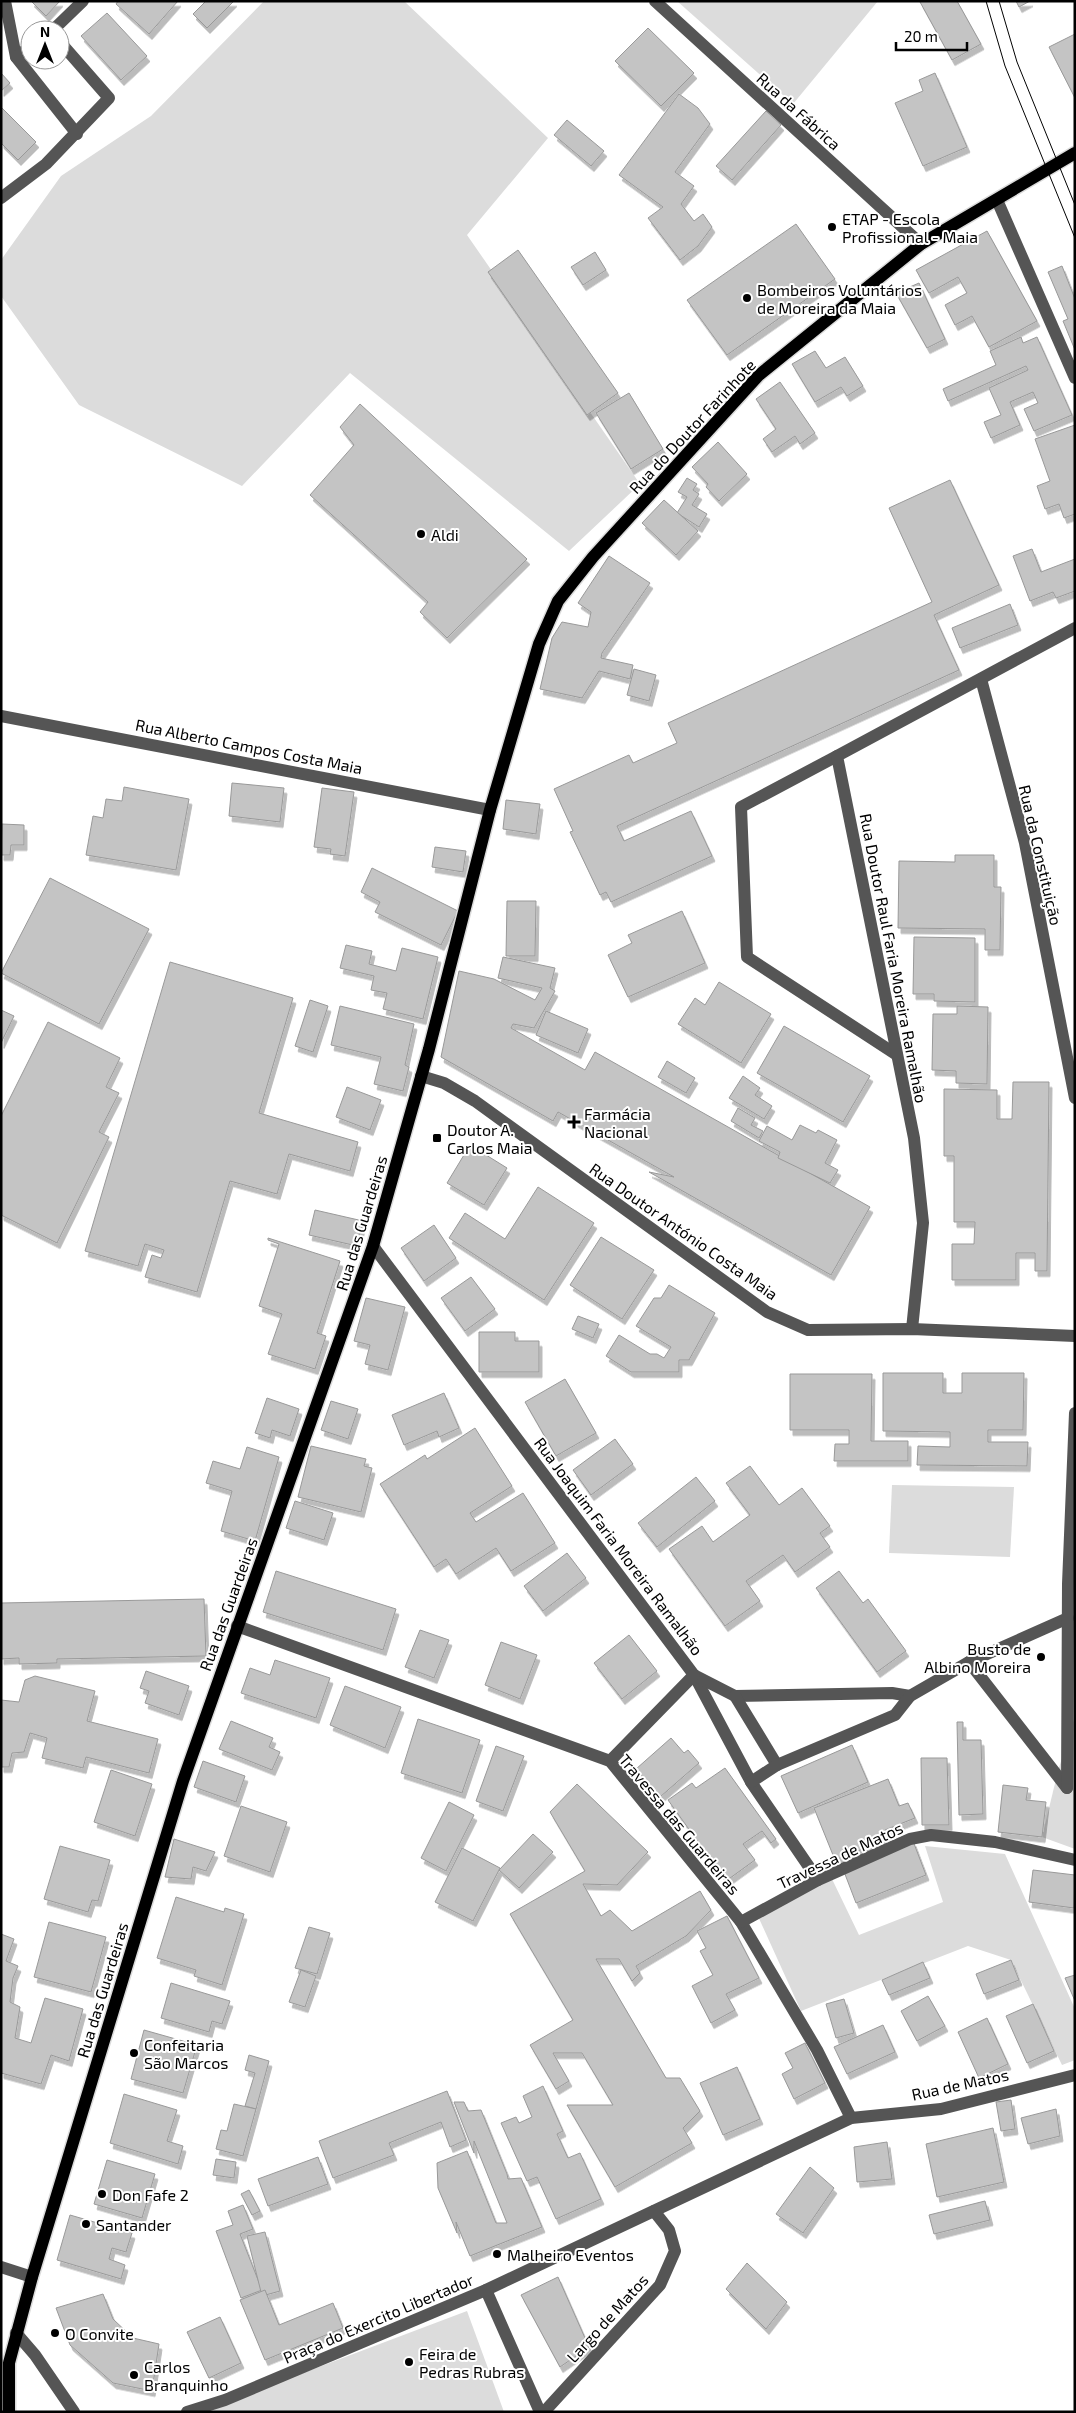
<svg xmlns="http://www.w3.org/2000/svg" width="1076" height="2413" viewBox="0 0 1076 2413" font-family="'Exo 2',sans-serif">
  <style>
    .green { fill: #dcdcdc }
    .building { fill: #c4c4c4; stroke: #999; filter: url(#shadow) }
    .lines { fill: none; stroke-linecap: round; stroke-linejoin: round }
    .major-casing { stroke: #dbdbdb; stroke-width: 15 }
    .minor { stroke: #555; stroke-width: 12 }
    .major { stroke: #000; stroke-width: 12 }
    .tram { stroke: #000; stroke-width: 1 }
    .poi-dot { fill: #000; stroke: #fff; stroke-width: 2 }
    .labels { text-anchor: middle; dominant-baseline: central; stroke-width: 4; stroke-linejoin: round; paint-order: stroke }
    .street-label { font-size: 16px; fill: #000; stroke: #fff }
    .poi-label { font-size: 16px; fill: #000; stroke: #fff; text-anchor: start }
  </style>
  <defs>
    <filter id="shadow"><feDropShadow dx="3" dy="5.5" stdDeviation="0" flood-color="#0004"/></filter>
  </defs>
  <rect width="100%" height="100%" fill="#fff"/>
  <g class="green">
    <polygon points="264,1 404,1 548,138 467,235 640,484 569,551 350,373 242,486 79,405 1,296 1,260 61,176 151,116"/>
    <polygon points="677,1 878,1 793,104"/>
    <polygon points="892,1485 1014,1487 1010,1557 889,1553"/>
    <polygon points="1075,1716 1075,1849 1042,1837 1058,1771"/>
    <polygon points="925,1846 1005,1854 1075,2009 1075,2060 1062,2065 1011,1960 968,1946 801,2011 757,1914 832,1879 859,1935 943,1902"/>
    <polygon points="467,2311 504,2412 200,2412"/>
  </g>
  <g class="building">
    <polygon points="31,1 60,1 46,16"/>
    <polygon points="118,1 178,1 149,34 116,4"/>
    <polygon points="206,1 234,1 207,28 193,14"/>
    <polygon points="922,1 957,1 981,44 952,60 920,2"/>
    <polygon points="1016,1 1030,1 1019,7"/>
    <polygon points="107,13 147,56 121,80 81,36"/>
    <polygon points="648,28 694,73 661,106 615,61"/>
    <polygon points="1075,34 1075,98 1049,47"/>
    <polygon points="1,73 10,83 1,91"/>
    <polygon points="935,73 967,147 923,166 895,103 923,91 919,80"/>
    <polygon points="679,94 698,108 710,124 675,172 694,186 681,204 694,221 703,214 712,227 698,246 680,260 648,218 663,207 619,175"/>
    <polygon points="1,107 36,142 18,160 1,143"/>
    <polygon points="766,111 781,125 732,180 716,166"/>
    <polygon points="567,120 604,151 591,166 554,135"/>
    <polygon points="796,224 835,279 727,355 687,300"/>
    <polygon points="987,231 1037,321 989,347 972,316 955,325 945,305 967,293 958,277 929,293 916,270"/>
    <polygon points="518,250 618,393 587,415 488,272"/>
    <polygon points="595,252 606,270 583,285 571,267"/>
    <polygon points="1062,266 1075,299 1075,350 1063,321 1068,319 1048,272"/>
    <polygon points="919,283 945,339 927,348 896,293"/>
    <polygon points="1021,337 1023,343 1037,337 1072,415 1034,431 1024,409 1038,403 1033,392 1010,402 1020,425 991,438 984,422 1001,415 989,388 1028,370 1026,366 948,401 943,389 996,365 990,351"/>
    <polygon points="815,351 826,368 845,357 863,386 847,396 841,387 815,402 792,364"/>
    <polygon points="780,382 815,433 800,444 795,436 772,452 763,439 776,429 756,399"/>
    <polygon points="629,393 663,449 631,469 596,413"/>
    <polygon points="360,404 527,559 447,638 420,612 428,602 310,495 354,445 340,427"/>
    <polygon points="1075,425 1075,514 1064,518 1059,504 1045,509 1037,486 1050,481 1035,439"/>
    <polygon points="718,442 747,474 719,501 706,487 708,484 692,467"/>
    <polygon points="687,478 697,484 693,490 699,494 692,505 707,514 699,527 677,513 687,497 678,492"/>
    <polygon points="950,480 999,585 934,615 959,670 617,826 624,841 691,811 712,856 611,902 606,892 600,895 570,832 573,831 554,789 629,755 633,763 677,743 668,723 932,602 889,508"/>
    <polygon points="664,500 698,531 676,555 642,523"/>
    <polygon points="1032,549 1041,572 1075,559 1075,591 1056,598 1053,592 1030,601 1013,556"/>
    <polygon points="609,556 650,583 602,653 601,658 633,665 630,679 599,671 582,698 540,689 552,638 562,622 588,627 591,612 578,603"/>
    <polygon points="1010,604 1018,625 960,648 952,628"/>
    <polygon points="634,669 656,675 649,701 627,695"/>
    <polygon points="232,783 284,788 280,822 229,816"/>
    <polygon points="124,787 189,799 176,870 86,855 93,816 103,818 106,799 122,801"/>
    <polygon points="322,788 354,792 345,856 330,854 331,849 314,847"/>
    <polygon points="506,800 540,804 536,834 503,829"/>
    <polygon points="2,824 24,825 24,845 11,845 10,855 1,855"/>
    <polygon points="435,847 466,851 463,872 432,867"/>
    <polygon points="955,855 994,855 994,887 1001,887 1000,950 985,950 985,929 898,928 899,861 955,862"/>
    <polygon points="372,868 458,911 441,945 375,912 380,902 361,892"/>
    <polygon points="50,878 149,929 99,1024 1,973"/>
    <polygon points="507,901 536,901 535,956 506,956"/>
    <polygon points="682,911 705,963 628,997 608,955 632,943 628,935"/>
    <polygon points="914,937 975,938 975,1002 934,1001 934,994 913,994"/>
    <polygon points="346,945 372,951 369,964 396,971 402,948 438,957 423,1019 383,1009 387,993 371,990 374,976 340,968"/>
    <polygon points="503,957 555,968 550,988 555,991 534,1028 513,1024 511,1028 585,1070 595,1052 870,1207 831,1275 649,1172 674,1177 558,1112 553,1121 441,1057 459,971 494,979 535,1000 542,988 498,978"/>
    <polygon points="170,962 293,998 259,1113 358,1142 350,1171 289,1154 277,1194 230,1181 197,1292 145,1277 152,1255 161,1258 164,1250 145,1244 138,1266 85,1251"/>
    <polygon points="719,982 771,1014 741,1063 678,1024 695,998 705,1005"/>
    <polygon points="310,1000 328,1006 313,1052 295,1046"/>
    <polygon points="340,1006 414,1024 405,1065 409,1067 403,1091 374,1084 381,1057 331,1045"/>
    <polygon points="957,1006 988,1007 987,1084 956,1083 956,1071 932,1070 933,1014 957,1014"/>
    <polygon points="1,1010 14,1016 1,1043"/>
    <polygon points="546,1011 588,1029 578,1053 536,1035"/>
    <polygon points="48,1022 120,1058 106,1087 119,1093 99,1132 109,1137 57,1243 1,1215 1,1116"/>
    <polygon points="784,1026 870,1076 843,1122 757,1073"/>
    <polygon points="667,1061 695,1078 686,1093 658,1077"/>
    <polygon points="743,1076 760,1088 755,1095 772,1106 764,1119 729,1098"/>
    <polygon points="1013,1082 1049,1082 1047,1271 1035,1271 1035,1253 1016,1253 1016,1280 952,1280 952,1244 974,1244 975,1222 954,1222 954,1156 944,1156 944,1089 997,1090 997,1119 1012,1119"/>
    <polygon points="347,1087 381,1100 370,1130 336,1117"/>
    <polygon points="738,1108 755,1118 751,1125 763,1131 759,1138 731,1121"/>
    <polygon points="800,1125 816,1133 818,1130 837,1140 825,1163 838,1170 830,1183 778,1158 780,1152 759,1141 767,1126 792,1140"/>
    <polygon points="470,1145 507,1168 484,1205 447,1183"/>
    <polygon points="538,1187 594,1223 544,1300 449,1238 465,1213 505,1239"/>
    <polygon points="315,1210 363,1221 357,1246 309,1235"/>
    <polygon points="434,1225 456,1258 424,1281 401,1248"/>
    <polygon points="601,1237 654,1270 622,1319 570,1285"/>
    <polygon points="268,1238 340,1261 317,1333 326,1336 315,1369 268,1354 282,1314 259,1306 279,1244 268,1240"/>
    <polygon points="471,1277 495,1309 465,1331 441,1298"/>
    <polygon points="669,1285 715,1313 689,1360 679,1360 679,1372 631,1372 606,1356 619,1335 650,1354 657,1354 664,1358 671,1347 636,1326 654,1298 661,1298"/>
    <polygon points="366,1298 405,1307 388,1370 365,1364 370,1345 354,1341"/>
    <polygon points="578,1316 599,1324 593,1338 572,1329"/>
    <polygon points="479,1332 515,1332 515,1341 539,1341 539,1372 479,1372"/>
    <polygon points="883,1373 943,1373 943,1393 962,1393 962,1373 1024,1373 1023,1430 988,1430 988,1442 1028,1442 1027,1466 917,1465 918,1446 950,1447 950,1432 883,1431"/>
    <polygon points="790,1374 872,1374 871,1441 908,1441 908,1461 834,1461 835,1444 849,1444 849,1430 790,1430"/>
    <polygon points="565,1379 596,1433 556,1456 525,1402"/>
    <polygon points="444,1393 459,1428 439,1437 437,1431 404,1445 392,1415"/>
    <polygon points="267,1398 299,1409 290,1436 272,1430 270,1438 255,1433"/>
    <polygon points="331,1401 358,1409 348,1439 321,1430"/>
    <polygon points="475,1428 512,1486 470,1513 476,1522 523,1493 555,1543 511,1571 496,1548 456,1574 446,1559 434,1567 380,1484 425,1455 427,1459"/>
    <polygon points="615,1439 633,1464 591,1495 573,1470"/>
    <polygon points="311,1446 366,1459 364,1466 372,1468 361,1512 298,1497"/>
    <polygon points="247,1447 279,1457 255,1541 221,1531 232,1491 206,1483 213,1461 240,1469"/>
    <polygon points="750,1466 779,1505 802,1488 830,1526 820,1533 830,1547 795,1572 783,1555 746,1581 760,1601 725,1626 669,1549 702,1526 713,1542 750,1515 726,1483"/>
    <polygon points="696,1477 715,1501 657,1547 638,1523"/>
    <polygon points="295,1501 333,1513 324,1540 286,1528"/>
    <polygon points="567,1553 586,1578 543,1611 524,1586"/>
    <polygon points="276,1571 396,1609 383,1650 263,1612"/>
    <polygon points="839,1571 863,1603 868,1599 906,1651 877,1672 816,1588"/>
    <polygon points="204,1599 206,1656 57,1659 57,1663 19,1664 19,1658 1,1659 1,1603"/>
    <polygon points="420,1630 449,1640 434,1678 405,1667"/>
    <polygon points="629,1635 657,1671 622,1699 594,1663"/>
    <polygon points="501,1642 537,1655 520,1699 485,1685"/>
    <polygon points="275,1660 330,1678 316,1718 241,1693 250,1668 270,1675"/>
    <polygon points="146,1671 189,1686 179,1715 145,1703 149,1691 140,1688"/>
    <polygon points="35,1676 95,1691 87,1721 158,1739 149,1773 86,1757 83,1768 42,1758 47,1738 30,1733 24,1752 12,1753 9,1767 1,1767 1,1700 19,1702 25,1680"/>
    <polygon points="345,1686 401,1707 385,1748 330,1725"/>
    <polygon points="418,1719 480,1740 462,1793 401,1773"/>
    <polygon points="231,1721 273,1738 269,1747 280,1752 272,1770 219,1749"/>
    <polygon points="957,1722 963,1722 963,1740 981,1740 983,1814 959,1815"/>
    <polygon points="671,1738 684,1753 688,1750 699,1763 660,1797 636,1769"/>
    <polygon points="852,1745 868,1782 798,1813 781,1776"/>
    <polygon points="496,1746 524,1756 503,1811 476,1801"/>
    <polygon points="921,1758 947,1758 949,1825 922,1825"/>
    <polygon points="203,1761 245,1776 236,1802 194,1787"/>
    <polygon points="725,1768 776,1839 771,1843 762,1831 743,1844 755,1860 726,1881 668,1800 692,1783 696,1788"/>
    <polygon points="111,1770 152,1784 135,1836 94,1822"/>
    <polygon points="888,1779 899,1806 908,1803 915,1818 885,1830 888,1839 835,1860 814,1808"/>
    <polygon points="577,1784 648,1852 617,1885 583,1884 601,1916 610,1910 632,1931 700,1891 711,1910 686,1936 636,1966 640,1973 632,1981 619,1959 596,1959 666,2078 680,2078 700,2111 683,2128 692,2143 615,2187 567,2105 613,2105 582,2053 553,2053 569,2081 556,2089 530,2045 573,2020 510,1914 585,1871 550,1812"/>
    <polygon points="1003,1785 1028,1788 1026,1800 1046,1802 1042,1837 998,1832"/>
    <polygon points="449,1802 474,1815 446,1871 421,1858"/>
    <polygon points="241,1806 287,1822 270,1872 224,1856"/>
    <polygon points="533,1834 553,1852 519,1888 499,1870"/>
    <polygon points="174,1839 215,1852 206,1871 193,1867 191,1879 165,1877"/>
    <polygon points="913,1841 926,1875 856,1903 843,1869"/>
    <polygon points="60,1846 110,1860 98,1901 92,1900 88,1912 44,1899"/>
    <polygon points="462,1848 500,1868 473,1921 435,1902"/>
    <polygon points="1033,1870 1075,1875 1074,1908 1029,1902"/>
    <polygon points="176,1897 224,1912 225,1908 244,1914 222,1985 194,1976 196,1970 157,1958"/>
    <polygon points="727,1916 759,1978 726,1994 735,2010 711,2023 692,1986 713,1975 700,1951 706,1948 697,1931"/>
    <polygon points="49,1922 106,1937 91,1992 34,1977"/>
    <polygon points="309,1927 330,1933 317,1974 295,1968"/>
    <polygon points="1,1934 14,1939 6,1961 18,1966 13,1978 10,2002 20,2007 15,2038 31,2043 45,1998 83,2009 69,2061 51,2055 41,2084 1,2073"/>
    <polygon points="1011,1960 1019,1980 984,1994 976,1974"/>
    <polygon points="923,1962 930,1978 889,1995 882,1980"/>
    <polygon points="301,1970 316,1976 305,2007 289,2002"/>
    <polygon points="1075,1975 1075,2001 1065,1978"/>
    <polygon points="171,1983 230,2001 222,2024 212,2021 209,2032 161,2018"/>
    <polygon points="928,1996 945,2026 917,2041 901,2011"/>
    <polygon points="844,1999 854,2033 836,2038 826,2004"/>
    <polygon points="1033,2004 1054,2051 1027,2063 1006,2016"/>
    <polygon points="987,2018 1008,2064 979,2078 958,2032"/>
    <polygon points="883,2025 895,2052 847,2074 834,2047"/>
    <polygon points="144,2030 197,2045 183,2093 131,2079"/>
    <polygon points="805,2043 825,2083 794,2099 782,2074 793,2068 785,2053"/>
    <polygon points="249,2055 269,2061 256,2109 245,2106 255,2073 245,2070"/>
    <polygon points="737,2067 760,2119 723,2135 700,2083"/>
    <polygon points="543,2086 563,2131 557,2134 568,2158 580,2153 601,2199 556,2219 537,2177 527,2181 501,2123 516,2117 519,2123 532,2117 523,2096"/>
    <polygon points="447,2091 466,2140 450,2147 441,2122 389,2143 394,2155 333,2178 319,2141"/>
    <polygon points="124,2094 177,2110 167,2141 183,2146 178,2164 110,2143"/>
    <polygon points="1011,2100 1015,2129 1001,2131 996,2102"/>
    <polygon points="454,2102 464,2102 468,2111 481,2110 507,2174 508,2179 521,2178 542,2227 470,2256 456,2222 457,2233 438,2188 437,2163 467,2151 496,2223 507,2223 474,2141 474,2153"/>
    <polygon points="234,2104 256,2109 243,2156 216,2149 221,2130 227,2131"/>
    <polygon points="1056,2109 1060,2136 1028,2144 1021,2118"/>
    <polygon points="993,2128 1004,2182 937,2197 926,2144"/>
    <polygon points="887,2142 892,2179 857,2182 854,2147"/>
    <polygon points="318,2157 328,2184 268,2206 258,2179"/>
    <polygon points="216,2159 236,2162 234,2178 213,2175"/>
    <polygon points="107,2160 155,2174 142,2218 94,2204"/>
    <polygon points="810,2167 834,2188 803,2233 776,2214"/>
    <polygon points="249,2190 260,2211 252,2215 241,2194"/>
    <polygon points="985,2201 990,2220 934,2234 929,2215"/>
    <polygon points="243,2205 253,2229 240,2234 262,2290 241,2298 216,2231 233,2225 228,2211"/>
    <polygon points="70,2215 132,2233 126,2252 112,2248 109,2259 125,2265 121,2279 57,2260"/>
    <polygon points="265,2232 280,2291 262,2296 247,2236"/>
    <polygon points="747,2263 787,2302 766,2329 726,2289"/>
    <polygon points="558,2277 589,2347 560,2367 521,2295"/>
    <polygon points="265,2290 279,2325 333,2303 343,2328 265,2360 240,2300"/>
    <polygon points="103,2294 113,2319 133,2338 159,2344 152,2391 113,2383 70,2345 56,2308"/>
    <polygon points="220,2317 241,2363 209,2378 187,2332"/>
  </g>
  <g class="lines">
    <defs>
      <polyline id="major" points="9,2412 9,2363 32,2277 183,1781 373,1246 429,1049 490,810 539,644 558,601 593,557 759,375 921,244 1075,153"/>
    </defs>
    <use href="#major" class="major-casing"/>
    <g class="minor">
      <polyline points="5,1 16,57"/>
      <polyline points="655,1 921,244"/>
      <polyline points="53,30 83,1"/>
      <polyline points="30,47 16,57 77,134"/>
      <polyline points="1,198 46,164 109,98 60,42"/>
      <polyline points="997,200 1075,378"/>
      <polyline points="981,679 1025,843 1075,1098"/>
      <polyline points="1,716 490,810"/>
      <polyline points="837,756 741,807 747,957 897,1055"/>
      <polyline points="421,1076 444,1083 475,1101 767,1312 808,1330 912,1329 1075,1336"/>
      <polyline points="373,1246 694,1675 751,1782 818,1880"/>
      <polyline points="912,1329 923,1223 914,1138 837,756 1075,628"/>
      <polyline points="237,1626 610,1761 741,1922 817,2050 851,2118"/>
      <polyline points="969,1662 1067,1788"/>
      <polyline points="694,1675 735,1696 892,1693 910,1696"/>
      <polyline points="735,1696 777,1765"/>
      <polyline points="610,1761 694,1675"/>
      <polyline points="751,1782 777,1765 895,1715 910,1696 969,1662 1068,1618"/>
      <polyline points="1067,1788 1068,1584 1075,1413"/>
      <polyline points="741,1922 818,1880 910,1839 931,1835 995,1842 1075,1860"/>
      <polyline points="1,2267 32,2277"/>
      <polyline points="486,2290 540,2412"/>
      <polyline points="16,2333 35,2355 74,2412"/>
      <polyline points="187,2412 225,2400 486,2290 851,2118 941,2109 1075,2075"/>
      <polyline points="544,2412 660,2285 675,2251 669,2230 654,2211"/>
    </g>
    <use href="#major" class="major"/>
    <g class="tram">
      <polyline points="986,1 1005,66 1075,238"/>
      <polyline points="999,1 1017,62 1075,205"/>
    </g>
  </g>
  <g class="poi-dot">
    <circle cx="832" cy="227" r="5"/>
    <circle cx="747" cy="298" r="5"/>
    <circle cx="421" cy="534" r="5"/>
    <path d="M571.5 1114.5h5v5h5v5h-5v5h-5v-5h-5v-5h5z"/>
    <rect x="432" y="1133" width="10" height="10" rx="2.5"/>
    <circle cx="1041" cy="1657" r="5"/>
    <circle cx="134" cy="2053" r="5"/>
    <circle cx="102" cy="2194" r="5"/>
    <circle cx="86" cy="2224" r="5"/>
    <circle cx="497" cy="2254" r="5"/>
    <circle cx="55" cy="2333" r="5"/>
    <circle cx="409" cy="2362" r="5"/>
    <circle cx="134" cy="2375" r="5"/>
  </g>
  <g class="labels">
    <g class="street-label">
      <text transform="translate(799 111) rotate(42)">Rua da Fábrica</text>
      <text transform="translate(692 426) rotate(-47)">Rua do Doutor Farinhote</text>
      <text transform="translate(249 746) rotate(11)">Rua Alberto Campos Costa Maia</text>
      <text transform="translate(1041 855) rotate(77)">Rua da Constituição</text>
      <text transform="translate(894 958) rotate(79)">Rua Doutor Raul Faria Moreira Ramalhão</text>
      <text transform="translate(361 1223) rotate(-73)">Rua das Guardeiras</text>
      <text transform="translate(684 1231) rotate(35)">Rua Doutor António Costa Maia</text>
      <text transform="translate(619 1546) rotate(53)">Rua Joaquim Faria Moreira Ramalhão</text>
      <text transform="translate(228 1604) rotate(-70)">Rua das Guardeiras</text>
      <text transform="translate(680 1824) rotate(50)">Travessa das Guardeiras</text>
      <text transform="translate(840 1855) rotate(-25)">Travessa de Matos</text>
      <text transform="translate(102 1990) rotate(-73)">Rua das Guardeiras</text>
      <text transform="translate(960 2084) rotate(-12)">Rua de Matos</text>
      <text transform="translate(378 2318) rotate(-23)">Praça do Exercito Libertador</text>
      <text transform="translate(607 2318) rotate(-48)">Largo de Matos</text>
    </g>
    <g class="poi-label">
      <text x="842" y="218">ETAP - Escola<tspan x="842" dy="18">Profissional - Maia</tspan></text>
      <text x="757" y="289">Bombeiros Voluntários<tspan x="757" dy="18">de Moreira da Maia</tspan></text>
      <text x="431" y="534">Aldi</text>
      <text x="584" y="1113">Farmácia<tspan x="584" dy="18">Nacional</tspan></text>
      <text x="447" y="1129">Doutor A.<tspan x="447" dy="18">Carlos Maia</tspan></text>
      <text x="1031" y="1648" text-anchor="end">Busto de<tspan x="1031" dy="18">Albino Moreira</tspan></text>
      <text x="144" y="2044">Confeitaria<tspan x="144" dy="18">São Marcos</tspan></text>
      <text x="112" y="2194">Don Fafe 2</text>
      <text x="96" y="2224">Santander</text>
      <text x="507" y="2254">Malheiro Eventos</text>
      <text x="65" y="2333">O Convite</text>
      <text x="419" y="2353">Feira de<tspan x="419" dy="18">Pedras Rubras</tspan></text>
      <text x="144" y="2366">Carlos<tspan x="144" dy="18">Branquinho</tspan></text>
    </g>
  </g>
  <rect width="1076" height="2413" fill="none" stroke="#000000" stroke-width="5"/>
  <g transform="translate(45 45)"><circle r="24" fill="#ffffff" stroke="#999999"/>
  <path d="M0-4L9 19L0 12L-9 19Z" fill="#000000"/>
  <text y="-8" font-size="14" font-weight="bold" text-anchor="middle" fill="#000000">N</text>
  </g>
  <path d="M896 42v8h71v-8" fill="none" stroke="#000000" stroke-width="2.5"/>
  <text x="904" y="42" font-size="15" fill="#000000" stroke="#ffffff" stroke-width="4" paint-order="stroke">20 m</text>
</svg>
